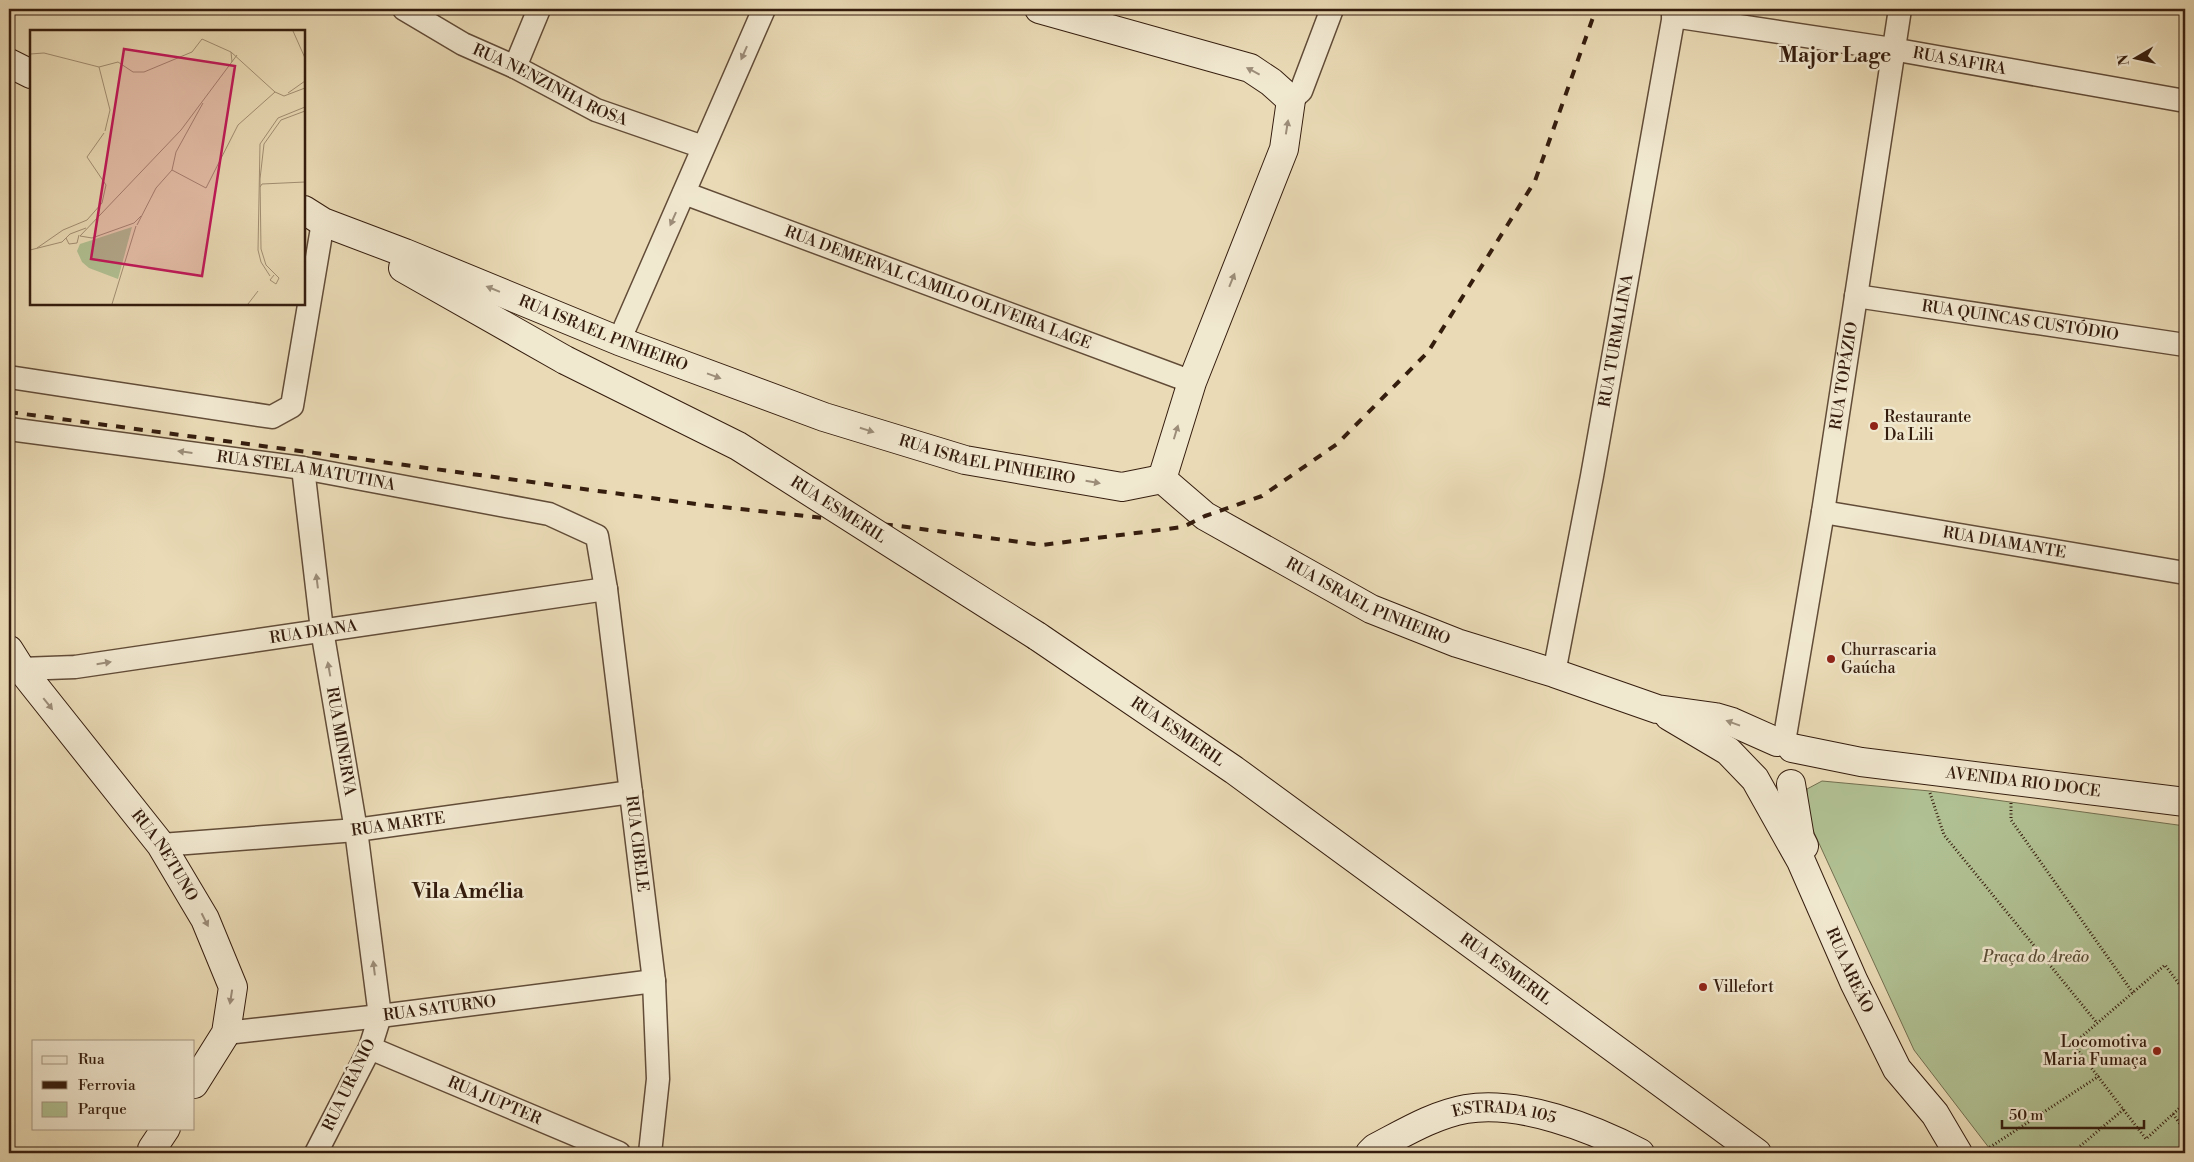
<svg xmlns="http://www.w3.org/2000/svg" width="2194" height="1162" viewBox="0 0 2194 1162" font-family="'Libre Bodoni',serif">
  <style>
    .green { fill: #b1c193; stroke: #736f50 }
    .lines { fill: none; stroke-linecap: round; stroke-linejoin: round }
    .street-casing { stroke: #624c38; stroke-width: 25 }
    .secondary-casing { stroke: #351d0e; stroke-width: 30 }
    .path { stroke: #351d0e; stroke-width: 3; stroke-dasharray: 1 2.5; stroke-linecap: butt }
    .street { stroke: #f1e8d0; stroke-width: 22 }
    .secondary { stroke: #f1e8d0; stroke-width: 28 }
    .rail { stroke: #351d0e; stroke-width: 4; stroke-dasharray: 9 9; stroke-linecap: butt }
    .secondary-bridge-casing { stroke: #351d0e; stroke-width: 30; stroke-linecap: butt }
    .secondary-bridge { stroke: #f1e8d0; stroke-width: 28 }
    .oneway { fill: #9c8d79 }
    .poi-dot { fill: #8f2418; stroke: #f1e8d0; stroke-width: 2 }
    .labels { text-anchor: middle; dominant-baseline: central; stroke-width: 5; stroke-linejoin: round; paint-order: stroke }
    .street-label { font-size: 16px; fill: #351d0e; stroke: #f1e8d0 }
    .poi-label { font-size: 16px; fill: #351d0e; stroke: #f1e8d0; text-anchor: start }
    .park-label { font-size: 16px; font-style: italic; fill: #5a4e36; stroke: #f1e8d0 }
    .district-label { font-size: 21px; font-weight: bold; fill: #351d0e; stroke: #f1e8d0 }
    .inset-road { fill: none; stroke: #a28f73; stroke-width: 1 }
    .view { fill: #c2185b; fill-opacity: 0.15; stroke: #c2185b; stroke-width: 2.5 }
    .inset-edge { fill: none; stroke: #351d0e; stroke-width: 2.5 }
  </style>
  <rect width="100%" height="100%" fill="#eadbb6"/>
  <filter id="stains"><feTurbulence type="fractalNoise" baseFrequency=".004" numOctaves="4"/><feColorMatrix values="0 0 0 0 .2 0 0 0 0 .09 0 0 0 0 .02 0 0 0 .5 -.17"/></filter>
  <radialGradient id="worn" r=".72"><stop offset=".6" stop-color="#630" stop-opacity="0"/><stop offset="1" stop-color="#630" stop-opacity=".3"/></radialGradient>
  <polygon class="green" points="1822,781 1930,791 2185,826 2185,1153 1993,1153 1914,1050 1806,815 1807,789"/>
  <g class="lines">
    <defs>
      <g id="street">
        <path id="s1" d="M404,9L463,44L515,67L596,110L703,147"/>
        <path id="s2" d="M1673,16L1892,49L2185,101"/>
        <polyline points="515,67 539,9"/>
        <polyline points="1291,100 1301,91 1332,9"/>
        <path id="s3" d="M684,193L1192,382"/>
        <path id="s4" d="M1856,296L2185,345"/>
        <polyline points="619,341 764,9"/>
        <polyline points="9,377 272,417 292,406 323,222"/>
        <path id="s5" d="M9,429L303,468L549,514L597,536L606,589L654,981L658,1079L650,1153"/>
        <path id="s6" d="M303,468L322,630L356,830L380,1016L370,1048L316,1153"/>
        <path id="s7" d="M1823,512L2185,573"/>
        <path id="s8" d="M21,669L75,667L606,589"/>
        <path id="s9" d="M1554,673L1592,476L1675,9"/>
        <path id="s10" d="M1784,742L1823,512L1900,9"/>
        <path id="s11" d="M161,845L356,830L631,792"/>
        <path id="s12" d="M226,1033L380,1016L654,981"/>
        <path id="s13" d="M370,1048L619,1153"/>
      </g>
      <g id="secondary">
        <polyline points="1039,9 1250,68 1271,82 1291,100 1284,149 1192,382 1162,479"/>
        <polyline points="9,63 31,74"/>
        <path id="s14" d="M304,210L323,222L405,253L619,341L824,417L965,460L1122,487L1162,479"/>
        <polyline points="403,268 565,360"/>
        <path id="s15" d="M1162,479L1205,516L1371,609L1457,643L1554,673L1657,709L1715,717L1732,722L1777,742"/>
        <path id="s16" d="M1037,636L1234,770L1757,1153"/>
        <path id="s17" d="M9,650L21,669L161,845L205,919L233,987L226,1033L194,1084"/>
        <path id="s18" d="M1669,716L1728,751L1755,779L1801,861L1854,982L1897,1069L1935,1114L1958,1153"/>
        <path id="s19" d="M1792,748L1861,762L2185,802"/>
        <polyline points="1791,784 1800,838 1804,846"/>
        <polyline points="152,1153 152,1149 166,1128"/>
        <path id="s20" d="M1370,1153L1375,1148C1404,1133 1433,1115 1466,1109C1520,1100 1592,1128 1640,1153"/>
      </g>
    </defs>
    <use href="#street" class="street-casing"/>
    <use href="#secondary" class="secondary-casing"/>
    <g class="path">
      <polyline points="1930,793 1944,835 2097,1023"/>
      <polyline points="2011,803 2011,820 2133,993"/>
      <polyline points="2185,992 2165,965 2073,1044 2146,1139 2185,1103"/>
      <polyline points="2173,1114 2185,1131"/>
      <polyline points="1981,1153 2099,1076"/>
      <polyline points="2072,1153 2124,1109"/>
    </g>
    <use href="#street" class="street"/>
    <use href="#secondary" class="secondary"/>
    <polyline class="rail" points="9,412 703,505 899,526 1042,545 1183,527 1205,516 1262,496 1337,444 1428,352 1535,181 1596,9"/>
    <defs>
      <g id="secondary-bridge">
        <path id="s21" d="M565,360L738,446L1037,636"/>
      </g>
    </defs>
    <use href="#secondary-bridge" class="secondary-bridge-casing"/>
    <use href="#secondary-bridge" class="secondary-bridge"/>
  </g>
  <defs><path id="oneway-solid" d="M-6-.8H1V-3.2L6.5 0L1 3.2V.8H-6Z" transform="scale(1.25)"/></defs>
  <g class="oneway">
    <use href="#oneway-solid" transform="translate(744 53) rotate(114)"/>
    <use href="#oneway-solid" transform="translate(1253 71) rotate(-152)"/>
    <use href="#oneway-solid" transform="translate(1287 127) rotate(-81)"/>
    <use href="#oneway-solid" transform="translate(673 219) rotate(114)"/>
    <use href="#oneway-solid" transform="translate(1232 280) rotate(-68)"/>
    <use href="#oneway-solid" transform="translate(493 289) rotate(-158)"/>
    <use href="#oneway-solid" transform="translate(714 376) rotate(20)"/>
    <use href="#oneway-solid" transform="translate(867 430) rotate(17)"/>
    <use href="#oneway-solid" transform="translate(1176 432) rotate(-73)"/>
    <use href="#oneway-solid" transform="translate(185 452) rotate(-173)"/>
    <use href="#oneway-solid" transform="translate(1093 482) rotate(10)"/>
    <use href="#oneway-solid" transform="translate(317 581) rotate(-97)"/>
    <use href="#oneway-solid" transform="translate(104 663) rotate(-9)"/>
    <use href="#oneway-solid" transform="translate(329 669) rotate(-100)"/>
    <use href="#oneway-solid" transform="translate(48 704) rotate(51)"/>
    <use href="#oneway-solid" transform="translate(1733 723) rotate(-160)"/>
    <use href="#oneway-solid" transform="translate(205 920) rotate(63)"/>
    <use href="#oneway-solid" transform="translate(374 968) rotate(-97)"/>
    <use href="#oneway-solid" transform="translate(231 997) rotate(99)"/>
  </g>
  <g class="poi-dot">
    <circle cx="1874" cy="426" r="5"/>
    <circle cx="1831" cy="659" r="5"/>
    <circle cx="1703" cy="987" r="5"/>
    <circle cx="2157" cy="1051" r="5"/>
  </g>
  <g class="labels">
    <g class="street-label">
      <text stroke="none"><textPath href="#s2" startOffset="290">RUA SAFIRA</textPath></text>
      <text stroke="none"><textPath href="#s1" startOffset="165">RUA NENZINHA ROSA</textPath></text>
      <text stroke="none"><textPath href="#s3" startOffset="271">RUA DEMERVAL CAMILO OLIVEIRA LAGE</textPath></text>
      <text stroke="none"><textPath href="#s4" startOffset="166">RUA QUINCAS CUSTÓDIO</textPath></text>
      <text stroke="none"><textPath href="#s14" startOffset="324">RUA ISRAEL PINHEIRO</textPath></text>
      <text stroke="none"><textPath href="#s9" startOffset="338">RUA TURMALINA</textPath></text>
      <text stroke="none"><textPath href="#s10" startOffset="371">RUA TOPÁZIO</textPath></text>
      <text stroke="none"><textPath href="#s14" startOffset="729">RUA ISRAEL PINHEIRO</textPath></text>
      <text stroke="none"><textPath href="#s5" startOffset="300">RUA STELA MATUTINA</textPath></text>
      <text stroke="none"><textPath href="#s21" startOffset="312">RUA ESMERIL</textPath></text>
      <text stroke="none"><textPath href="#s7" startOffset="184">RUA DIAMANTE</textPath></text>
      <text stroke="none"><textPath href="#s15" startOffset="241">RUA ISRAEL PINHEIRO</textPath></text>
      <text stroke="none"><textPath href="#s8" startOffset="295">RUA DIANA</textPath></text>
      <text stroke="none"><textPath href="#s16" startOffset="170">RUA ESMERIL</textPath></text>
      <text stroke="none"><textPath href="#s6" startOffset="276">RUA MINERVA</textPath></text>
      <text stroke="none"><textPath href="#s19" startOffset="234">AVENIDA RIO DOCE</textPath></text>
      <text stroke="none"><textPath href="#s11" startOffset="238">RUA MARTE</textPath></text>
      <text stroke="none"><textPath href="#s5" startOffset="910">RUA CIBELE</textPath></text>
      <text stroke="none"><textPath href="#s17" startOffset="258">RUA NETUNO</textPath></text>
      <text stroke="none"><textPath href="#s16" startOffset="575">RUA ESMERIL</textPath></text>
      <text stroke="none"><textPath href="#s18" startOffset="321">RUA AREÃO</textPath></text>
      <text stroke="none"><textPath href="#s12" startOffset="215">RUA SATURNO</textPath></text>
      <text transform="translate(349 1085) rotate(-64)">RUA URÂNIO</text>
      <text stroke="none"><textPath href="#s13" startOffset="135">RUA JUPTER</textPath></text>
      <text stroke="none"><textPath href="#s20" startOffset="145">ESTRADA 105</textPath></text>
    </g>
    <g class="poi-label">
      <text x="1884" y="417">Restaurante<tspan x="1884" dy="18">Da Lili</tspan></text>
      <text x="1841" y="650">Churrascaria<tspan x="1841" dy="18">Gaúcha</tspan></text>
      <text x="1713" y="987">Villefort</text>
      <text x="2147" y="1042" text-anchor="end">Locomotiva<tspan x="2147" dy="18">Maria Fumaça</tspan></text>
    </g>
    <g class="park-label">
      <text x="2036" y="957">Praça do Areão</text>
    </g>
    <g class="district-label">
      <text x="1835" y="56">Major Lage</text>
      <text x="468" y="892">Vila Amélia</text>
    </g>
  </g>
  <g transform="translate(30 30)">
    <rect width="275" height="275" fill="#eadbb6"/>
    <path d="M102,197L88,249L59,238L52,232L47,221L50,214Z" fill="#b1c193"/>
    <path class="inset-road" d="M263,1L275,28M0,24L14,23L69,37L80,80L75,101M202,32L201,22L245,62L254,66L275,58M69,37L88,32L103,42H114L162,22L172,9L201,22M258,63L275,51M142,140L176,158L208,95L245,62M230,157L232,154L275,152M107,195L126,158L142,140L146,122L173,73M50,206L62,208L104,193L111,186M50,206L151,100L207,25M36,208L39,214L47,213L49,205M7,218L33,200L57,190L72,173L76,155L57,127L74,103M0,220L32,212L40,204L56,198M244,245L240,250L246,254L249,248L236,235L231,219L230,149L234,114L251,90L275,81M240,246L231,232L228,220L230,114L248,88L275,77M82,274L106,196M218,274L228,261"/>
    <path class="view" d="M94,19L205,36L172,246L61,229Z"/>
    <rect width="275" height="275" class="inset-edge"/>
  </g>
  <rect width="2194" height="1162" fill="none" stroke="#eadbb6" stroke-width="30"/>
  <rect x="10" y="10" width="2174" height="1142" fill="none" stroke="#351d0e" stroke-width="2.5"/>
  <rect x="15" y="15" width="2164" height="1132" fill="none" stroke="#351d0e"/>
  <rect x="32" y="1040" width="162" height="90" fill="#f1e8d0" stroke="#a69782"/>
  <rect x="42" y="1056" width="25" height="8" fill="#f1e8d0" stroke="#a69782"/>
  <text x="78" y="1064" font-size="15" fill="#351d0e">Rua</text>
  <rect x="42" y="1081" width="25" height="8" fill="#351d0e" stroke="#a69782"/>
  <text x="78" y="1090" font-size="15" fill="#351d0e">Ferrovia</text>
  <rect x="42" y="1102" width="25" height="15" fill="#b1c193" stroke="#a69782"/>
  <text x="78" y="1114" font-size="15" fill="#351d0e">Parque</text>
  <g transform="translate(2136 58) rotate(261)" stroke="#f1e8d0" stroke-width="4" paint-order="stroke">
  <path d="M0-4L9 19L0 12L-9 19Z" fill="#351d0e"/>
  <text y="-8" font-size="14" font-weight="bold" text-anchor="middle" fill="#351d0e">N</text>
  </g>
  <path d="M2002 1120v8h142v-8" fill="none" stroke="#351d0e" stroke-width="2.5"/>
  <text x="2009" y="1120" font-size="15" fill="#351d0e" stroke="#f1e8d0" stroke-width="4" paint-order="stroke">50 m</text>
  <rect width="100%" height="100%" filter="url(#stains)"/>
  <rect width="100%" height="100%" fill="url(#worn)"/>
</svg>
